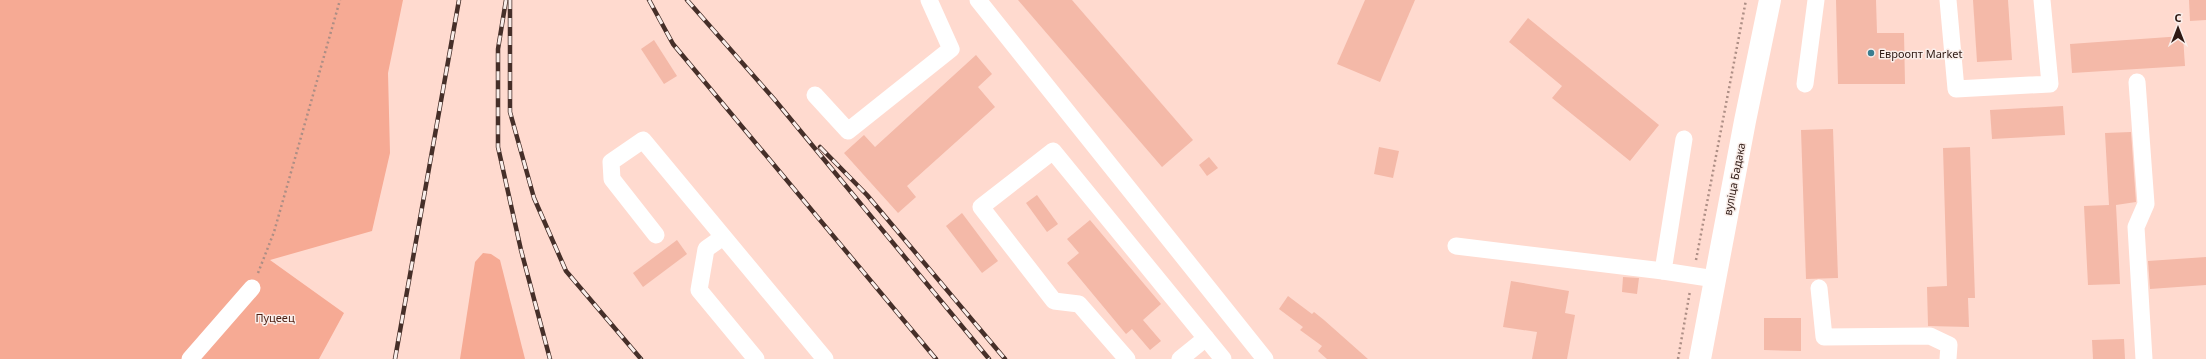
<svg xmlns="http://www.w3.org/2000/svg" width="2206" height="359" viewBox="0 0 2206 359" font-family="'Noto Sans',sans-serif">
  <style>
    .green { fill: #f6aa94 }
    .building { fill: #f4b9a8 }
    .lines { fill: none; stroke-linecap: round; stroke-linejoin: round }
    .path { stroke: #ad8e85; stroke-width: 2.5; stroke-dasharray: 2 3; stroke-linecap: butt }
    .minor { stroke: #fff; stroke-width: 17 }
    .major { stroke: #fff; stroke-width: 22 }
    .rail-casing { stroke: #462f29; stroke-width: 4.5 }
    .rail { stroke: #faeeea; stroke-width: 3; stroke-dasharray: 9; stroke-linecap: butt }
    .poi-dot { fill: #3b7d8f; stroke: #faeeea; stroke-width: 1.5 }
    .labels { text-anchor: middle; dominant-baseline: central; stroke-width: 3; stroke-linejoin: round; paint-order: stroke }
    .poi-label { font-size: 11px; fill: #2e1913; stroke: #faeeea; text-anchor: start }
    .street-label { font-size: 11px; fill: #2e1913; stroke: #faeeea }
    .park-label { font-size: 11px; fill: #4c1f12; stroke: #faeeea }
  </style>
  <rect width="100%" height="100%" fill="#ffdacf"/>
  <g class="green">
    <polygon points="0,0 403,0 388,73 390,153 372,231 270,260 344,313 319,359 0,359"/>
    <polygon points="483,253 491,254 500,260 525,359 460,359 475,262"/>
  </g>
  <g class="building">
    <polygon points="1018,0 1072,0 1193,140 1162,167"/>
    <polygon points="1365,0 1415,0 1380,82 1337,64"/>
    <polygon points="1836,0 1876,0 1877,33 1904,33 1905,84 1838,84"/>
    <polygon points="1973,0 2008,0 2012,60 1977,62"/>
    <polygon points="2189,0 2206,0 2206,20 2190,21"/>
    <polygon points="1528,18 1659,125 1630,161 1552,98 1562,86 1509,42"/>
    <polygon points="2183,36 2185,66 2072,73 2070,44"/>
    <polygon points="654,40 677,76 664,84 641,49"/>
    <polygon points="976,55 992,74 978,87 995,107 907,186 916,197 898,213 844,153 864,135 875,147"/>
    <polygon points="2063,106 2065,135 1992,139 1990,110"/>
    <polygon points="1833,129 1838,278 1806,279 1801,130"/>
    <polygon points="2131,132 2136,202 2116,205 2120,284 2088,285 2084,206 2109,205 2105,133"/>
    <polygon points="1379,147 1399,151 1393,178 1374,174"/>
    <polygon points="1970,147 1975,298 1968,298 1969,327 1928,326 1927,287 1947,286 1943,148"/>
    <polygon points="1209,157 1218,168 1207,176 1199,165"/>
    <polygon points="1037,195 1058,224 1047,232 1026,203"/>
    <polygon points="962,213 998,261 982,273 946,226"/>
    <polygon points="1090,220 1161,304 1143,320 1161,341 1150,350 1132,329 1126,334 1067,263 1079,253 1067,239"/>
    <polygon points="677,240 687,254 643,287 633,273"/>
    <polygon points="2206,257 2206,285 2150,289 2148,261"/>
    <polygon points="1623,277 1639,278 1637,294 1622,292"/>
    <polygon points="1511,281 1569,291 1565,313 1575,315 1567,359 1532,359 1537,332 1503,327"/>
    <polygon points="1288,296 1312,314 1314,312 1324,320 1368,359 1327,359 1318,351 1322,346 1300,330 1303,327 1279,309"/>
    <polygon points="1764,318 1801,318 1801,351 1764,350"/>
    <polygon points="2124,339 2125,359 2093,359 2092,340"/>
  </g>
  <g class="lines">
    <g class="path">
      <polyline points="1696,260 1746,0"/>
      <polyline points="258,273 274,232 340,0"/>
      <polyline points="1678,359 1690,291"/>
    </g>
    <g class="minor">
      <polyline points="978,0 1265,359"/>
      <polyline points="1948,0 1956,89 2050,84 2042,0"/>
      <polyline points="2137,82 2146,204 2136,227 2144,359"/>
      <polyline points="1805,84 1816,0"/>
      <polyline points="815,95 848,131 951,49 929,0"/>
      <polyline points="1684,139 1663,271 1715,279"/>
      <polyline points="656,235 612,179 611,162 643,140 825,359"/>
      <polyline points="723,237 706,249 699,290 756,359"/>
      <polyline points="1456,246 1663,271"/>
      <polyline points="1819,288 1824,337 1930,336 1949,345 1948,359"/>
      <polyline points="190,359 252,288"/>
      <polyline points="1127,359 1079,304 1054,301 981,207 1053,151 1223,359"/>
      <polyline points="1180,359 1206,338"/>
    </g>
    <polyline class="major" points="1700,359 1745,121 1770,0"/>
    <defs>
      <g id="rail">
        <polyline points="506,0 498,49 498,147 521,250 550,359"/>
        <polyline points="510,0 510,112 534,198 566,271 641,359"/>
        <polyline points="649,0 673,44 936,359"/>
        <polyline points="687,0 774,99 989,359"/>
        <polyline points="820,147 867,195 1005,359"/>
        <polyline points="395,359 459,0"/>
      </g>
    </defs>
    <use href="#rail" class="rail-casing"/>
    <use href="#rail" class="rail"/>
  </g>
  <circle class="poi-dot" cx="1871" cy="53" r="4"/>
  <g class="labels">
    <g class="poi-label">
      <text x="1879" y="53">Евроопт Market</text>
    </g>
    <g class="street-label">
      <text transform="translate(1734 179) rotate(-79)">вуліца Бадака</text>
    </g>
    <g class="park-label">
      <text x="275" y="317">Пуцеец</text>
    </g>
  </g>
  <g transform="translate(2178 28)" stroke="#faeeea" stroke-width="3" paint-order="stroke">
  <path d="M0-3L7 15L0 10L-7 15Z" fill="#2e1913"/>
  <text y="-6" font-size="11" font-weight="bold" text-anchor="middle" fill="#2e1913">С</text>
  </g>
</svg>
